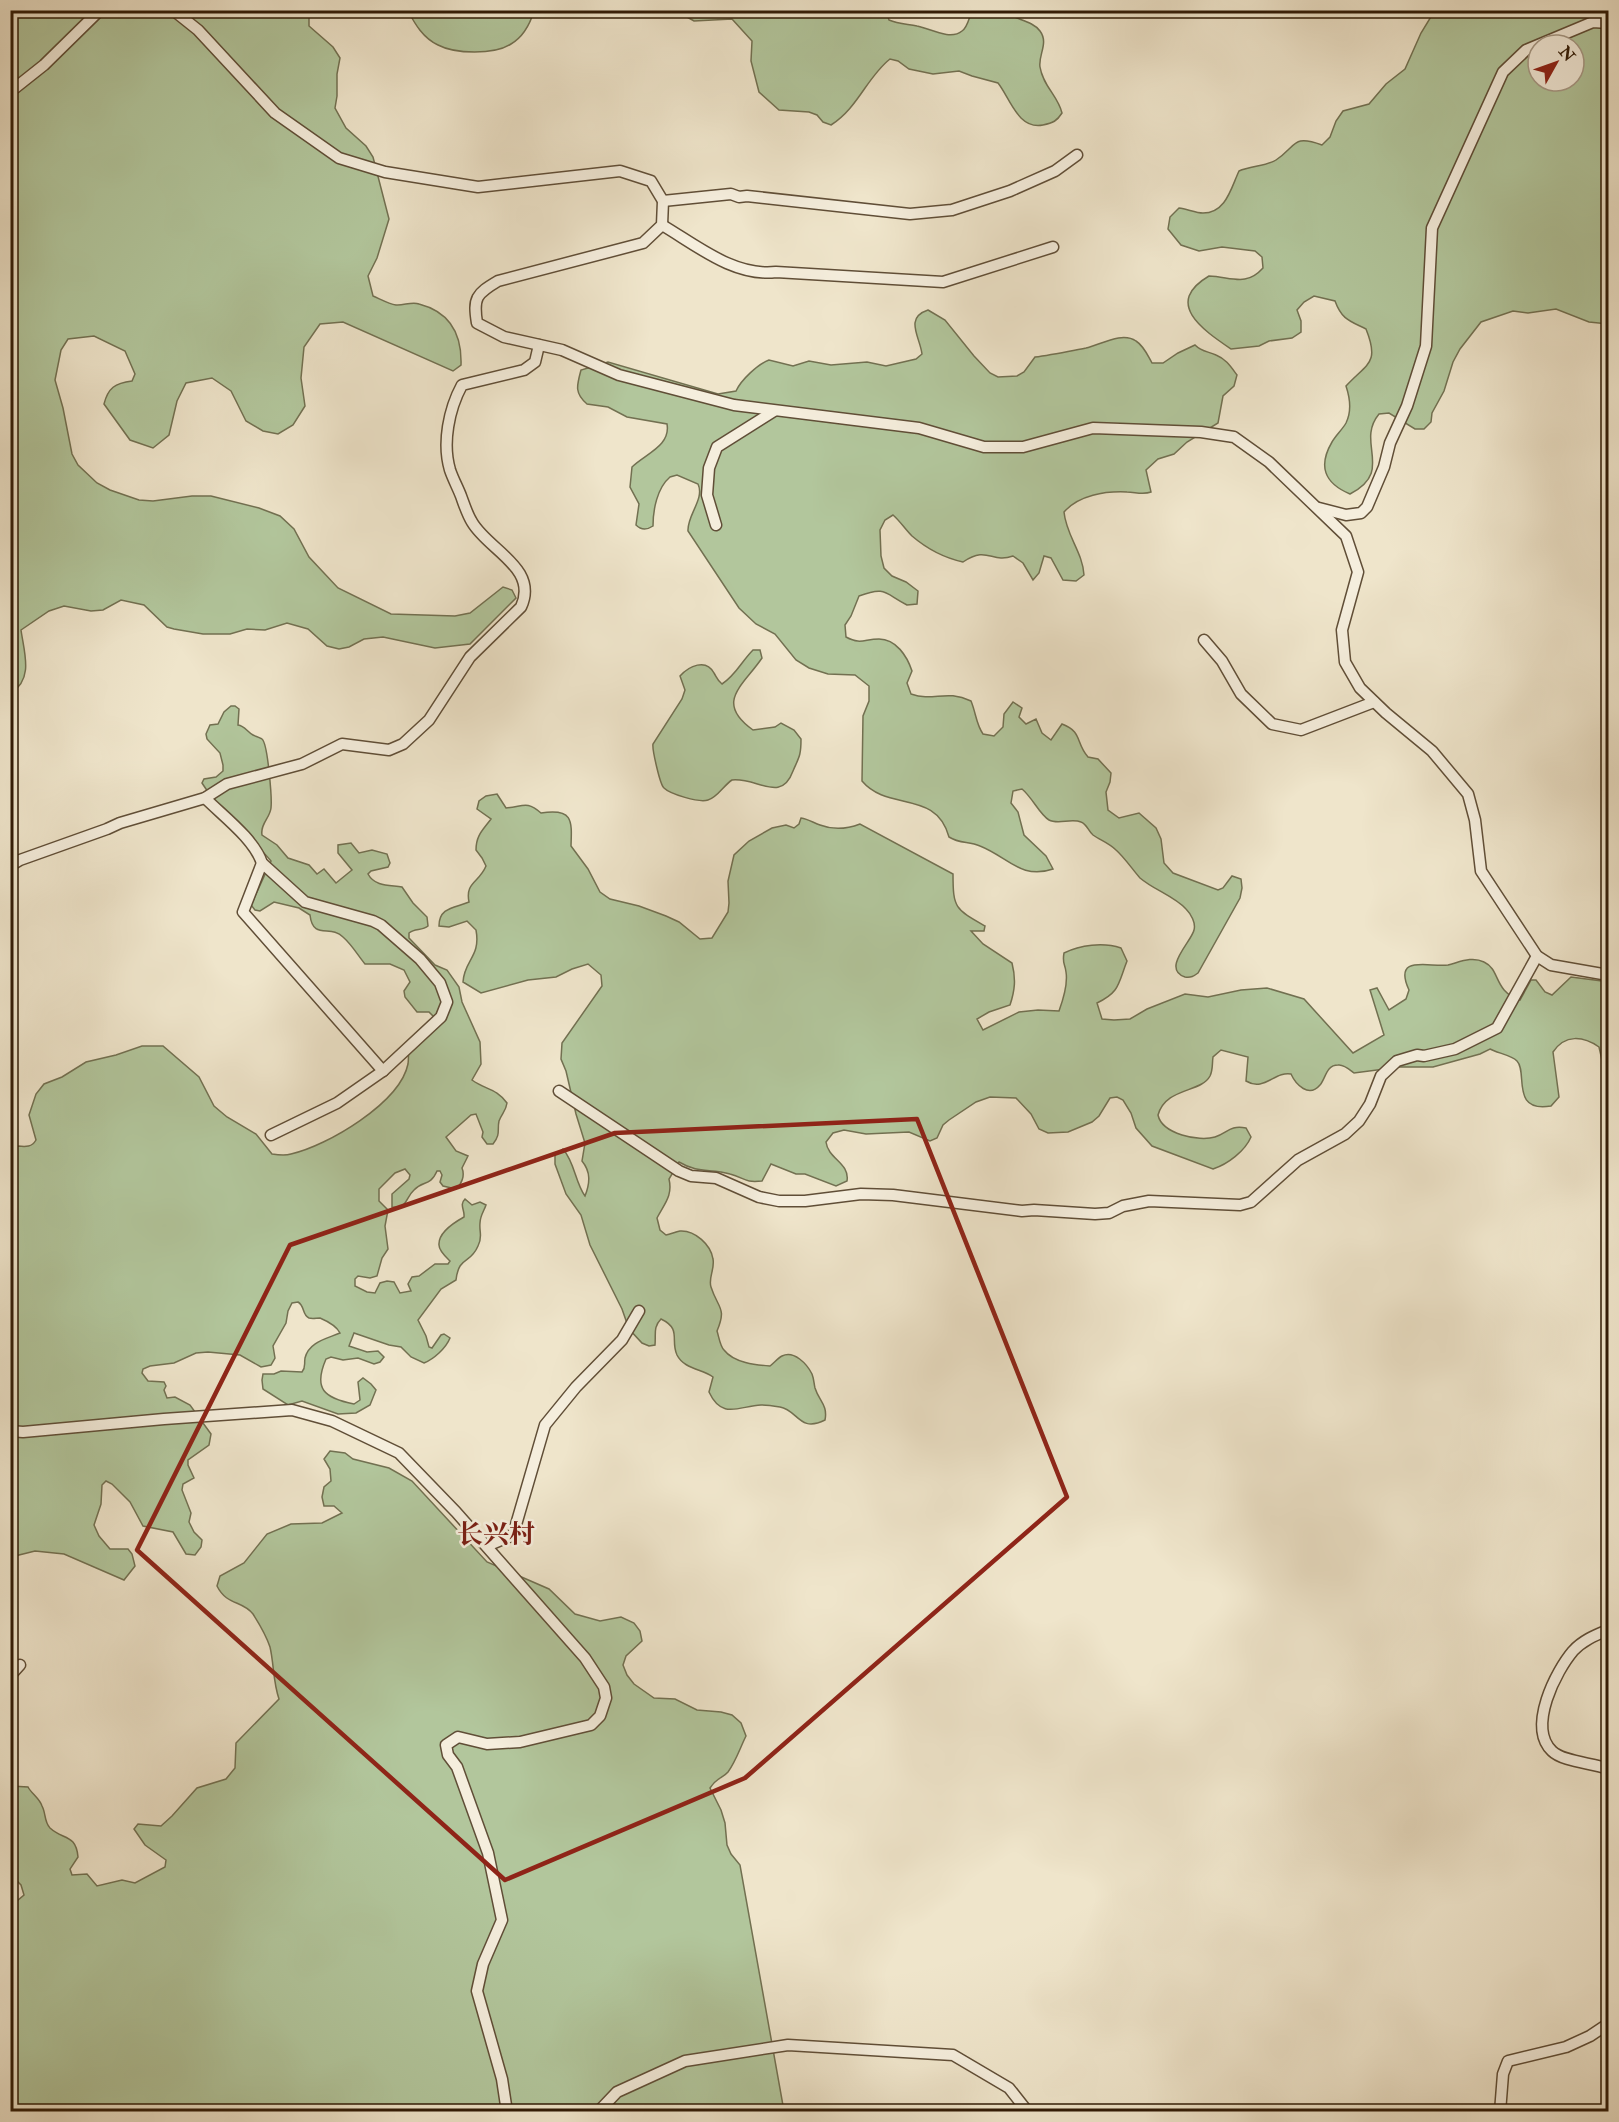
<svg xmlns="http://www.w3.org/2000/svg" width="1619" height="2122" viewBox="0 0 1619 2122" font-family="'IM FELL Double Pica','Noto Serif SC',serif">
  <style>
    .green { fill: #b2c69c; stroke: #727051; stroke-width: 1.5; fill-rule: evenodd }
    .lines { fill: none; stroke-linecap: round; stroke-linejoin: round }
    .minor-casing { stroke: #604e37; stroke-width: 13 }
    .minor { stroke: #f5eedd; stroke-width: 10 }
    .marked { fill: none; stroke: #8f2418; stroke-width: 4.5; stroke-linejoin: round }
    .labels { text-anchor: middle; dominant-baseline: central; stroke-width: 5; stroke-linejoin: round; paint-order: stroke }
    .quarter-label { font-size: 26px; font-weight: bold; fill: #7a1f14; stroke: #f5eedd }
  </style>
  <rect width="100%" height="100%" fill="#efe5cb"/>
  <filter id="stains"><feTurbulence type="fractalNoise" baseFrequency=".00333" numOctaves="4"/><feColorMatrix values="0 0 0 0 .2 0 0 0 0 .09 0 0 0 0 .02 0 0 0 .5 -.17"/></filter>
  <radialGradient id="worn" r=".72"><stop offset=".6" stop-color="#630" stop-opacity="0"/><stop offset="1" stop-color="#630" stop-opacity=".3"/></radialGradient>
  <g class="green">
    <path d="M11,11H309V26L333,47L340,58L337,74V96L335,108L346,128L366,146L373,157L389,219L377,258L368,276L373,296C380,299 389,304 396,305C403,306 412,301 419,304C450,312 462,335 461,365L453,371L343,322L320,324L304,347L301,378L305,406L293,425L278,434L263,431L246,421L231,391L212,378L186,383L177,401L169,435L153,448L130,440L104,404C108,388 115,383 132,381L135,374L125,351L94,336L68,339L61,350L55,380L63,408L72,454L78,465L97,483L110,490L139,500L153,501L192,496H211L259,508L280,516L294,529L309,557L338,588L391,614L455,616L470,613L503,587L512,590L516,598L470,644L435,648L383,637L364,639L349,647L339,649L327,646L308,629L287,623L265,630L247,629L230,634H203L174,629L167,627L144,605L121,600L103,610L91,611L64,606L49,611L21,630C24,652 34,679 11,693Z"/>
    <path d="M408,11H534C530,24 523,37 511,44C494,55 455,54 438,45C423,38 415,24 408,11Z"/>
    <path d="M676,11H886L889,20C898,24 907,24 917,26C929,28 950,41 962,31C968,27 969,17 972,11H1004C1014,20 1032,20 1040,31C1049,43 1038,55 1040,67C1043,86 1058,96 1062,113C1057,121 1053,123 1043,125C1018,130 1010,98 998,83L972,76L959,71L933,74L909,69L898,61L890,59C867,77 858,108 831,125L823,122L817,115L809,112L779,110L759,92L751,61L752,41L732,19L694,21Z"/>
    <path d="M1437,11H1608V324L1589,322L1556,309L1528,313L1513,311L1481,322L1460,349L1453,362L1444,391L1432,413L1431,422L1424,429H1415L1389,413L1379,414C1355,443 1395,471 1350,494C1324,483 1318,466 1332,442C1336,435 1342,430 1346,423C1352,411 1350,398 1346,386C1367,363 1380,364 1366,329C1350,321 1342,320 1335,301L1314,296L1304,302L1297,310L1301,321V332L1292,338L1269,341L1259,346L1231,349C1203,330 1163,303 1209,276C1232,277 1246,287 1263,268L1262,257L1255,251L1222,247L1199,251L1181,245L1168,229L1170,217L1179,208C1187,209 1196,213 1203,213C1226,213 1231,188 1239,171C1250,166 1267,166 1276,160C1297,146 1292,134 1322,145L1330,137L1336,121L1343,111L1369,104L1386,84L1405,69L1421,33L1432,15ZM1538,45H1574V81H1538Z"/>
    <path d="M928,310L945,320L974,356L990,373L998,377L1017,376L1024,372L1035,357C1051,355 1070,351 1086,348C1100,345 1122,331 1136,341C1144,346 1148,356 1152,363H1163L1178,353L1195,345C1202,352 1207,351 1216,355C1226,359 1231,367 1237,375L1234,386L1223,396L1218,423L1187,442L1174,454L1158,459L1146,470L1151,492C1143,495 1135,492 1127,492C1105,491 1079,495 1064,512C1066,535 1083,553 1084,575L1076,581L1063,580L1051,558L1044,556L1039,573L1033,580L1023,563L1013,556C991,564 988,545 963,562C945,558 926,548 912,536C905,529 900,521 893,515L885,520L880,530L881,556L884,568L892,576L906,582L918,591L917,604L907,605C884,593 886,586 859,596L851,616L845,625L846,637C861,645 864,639 879,639C896,639 907,656 912,671L907,683L911,694C934,702 946,689 971,701C976,713 976,724 983,734L994,736L1003,727L1004,714L1013,702L1022,708L1019,717L1026,724L1036,719L1042,733L1051,740L1062,724C1083,732 1075,742 1088,757L1098,759L1111,773L1110,782L1106,792L1108,810L1119,818L1139,813L1156,828L1161,839L1164,863L1173,873L1218,890L1223,888L1232,876L1241,879L1242,888L1240,898L1198,973C1194,976 1191,978 1185,977C1161,969 1192,941 1194,930C1196,923 1191,914 1186,909C1174,896 1154,890 1140,878C1132,869 1125,858 1116,850C1109,843 1100,840 1093,835C1088,831 1087,824 1081,822C1071,818 1058,825 1049,820C1040,815 1032,797 1022,789L1013,791L1011,803L1018,812L1024,835L1046,856L1053,869C1021,880 1008,857 980,846C969,841 960,844 949,837C936,789 888,812 862,781L863,716L869,701V686L855,675L828,674L809,668L796,660L775,634L756,624L739,608L688,531C687,515 705,499 698,484L677,475L670,477C657,488 653,510 653,526C647,530 641,530 636,525L639,504L630,487L632,467C645,454 671,446 667,424L627,417L608,407L587,404C574,393 577,385 581,370L608,362L718,394L736,391C741,380 758,364 769,360L793,366L809,361L831,365L867,362L886,366L916,359L922,354C920,337 904,318 928,310Z"/>
    <path d="M753,650H760L762,658C743,686 714,702 753,730L775,727L781,723L794,730L801,739C801,756 799,757 793,771C781,804 757,777 732,780C724,785 717,798 708,800C699,803 670,794 664,788C660,785 652,749 653,744L682,699L685,690L680,676C689,666 706,658 714,673C717,678 717,680 722,684C736,675 741,662 753,650Z"/>
    <path d="M231,706H235L239,709L238,725C245,726 247,732 253,735C255,736 261,738 262,739C268,744 272,799 271,808C270,818 260,824 262,835L277,845L288,858L309,865L317,874L324,869L336,883L352,870L338,853V845L351,843L359,853L372,850L387,854L390,863L388,867L371,871L368,874C375,887 390,885 402,887L413,903L427,917L428,926C422,931 415,928 409,933V938L435,965L447,970L459,987L462,1002L480,1042L481,1064L472,1080C486,1090 496,1088 507,1103C506,1111 502,1113 499,1121C497,1130 501,1134 493,1144H487L482,1137L483,1132L476,1114L471,1115L446,1137L456,1151L468,1156L462,1168C465,1175 462,1184 456,1189L443,1186L440,1182L442,1175L440,1171H437C430,1187 423,1180 414,1190C405,1198 408,1209 392,1207V1194L409,1179L410,1175L405,1169L395,1173L379,1189V1201L388,1210L385,1226L388,1249L382,1258L377,1276L370,1278L358,1276L355,1279V1286L367,1292L375,1293L380,1283L387,1281L394,1282L400,1293L411,1291L408,1284L412,1277L419,1276L435,1264H448L450,1261C446,1257 439,1251 439,1245C438,1233 455,1222 464,1217C465,1210 459,1205 465,1199L472,1205L480,1202L486,1205C484,1211 480,1216 480,1223C479,1232 483,1237 478,1246C470,1265 459,1255 456,1280L441,1289L418,1320L426,1336L429,1347L432,1348L441,1335L444,1334L450,1338C446,1348 434,1359 424,1363L411,1357L401,1347L389,1345L354,1333L349,1346L367,1352L378,1351L384,1357L380,1362L374,1364L358,1358L343,1360L331,1357L326,1359C313,1389 324,1398 354,1404L360,1400L358,1382L363,1378L371,1384L376,1390L370,1405L356,1413L338,1414L302,1401L288,1405L263,1389L262,1380L263,1374H274L281,1371L302,1372C306,1367 304,1365 305,1358C309,1342 326,1339 340,1333C337,1327 327,1321 320,1318C316,1318 313,1319 309,1318C302,1315 305,1306 298,1302L292,1303L288,1311L286,1323L273,1346L275,1358L271,1365L261,1367L240,1355L208,1352L196,1353L174,1363L150,1366L143,1369L142,1373L148,1381L164,1382L166,1386L164,1390L167,1398L175,1397L190,1405L211,1434L209,1445L188,1460V1465L194,1478L183,1484L182,1490L191,1513L189,1522L194,1532L202,1540L201,1547L195,1555L186,1554L173,1532L143,1526L130,1502L112,1484L106,1481L102,1485L101,1504L94,1525L99,1536L110,1549H128L132,1554L135,1566L124,1580L64,1554L35,1551L11,1557V1155L18,1146C26,1147 32,1147 36,1140L29,1115L36,1094L44,1084L62,1077L86,1062L116,1055L142,1046H163L199,1077L214,1106L227,1117L256,1134L272,1154C278,1155 285,1156 291,1154C327,1146 400,1103 408,1064C409,1057 408,1048 409,1041L434,1017L429,1012H417L405,997L404,991L410,982L404,970L390,964H365C357,954 352,945 343,937C331,924 313,941 310,915L299,908L274,902L260,911L255,910L251,905L271,861C249,835 221,813 202,783L204,779L216,777L223,771V765L220,753L207,739L206,734L210,725L218,724L224,712Z"/>
    <path d="M497,794L506,808C523,807 526,800 541,813C573,808 572,820 571,846L588,869L600,892L610,899L639,906L666,916L679,922L700,939L712,938L728,912L729,903L728,881L734,855L749,841L772,828L786,825L794,828L799,824L801,818C808,819 814,823 820,825C833,830 847,829 860,824L953,874C953,908 955,909 985,926L984,931H971L983,944L1012,963C1016,979 1015,990 1010,1005L989,1012L977,1019L983,1030L1019,1012L1038,1010L1059,1011C1063,1000 1068,984 1066,972C1065,963 1062,964 1064,953C1080,945 1103,942 1121,948L1127,961C1118,984 1120,992 1097,1003L1102,1019L1114,1020L1130,1019L1147,1009L1185,994L1208,997L1241,990L1267,988L1304,999L1353,1053L1384,1035L1370,990L1377,988L1389,1010L1406,999L1409,990C1392,953 1431,968 1448,965C1460,962 1472,956 1484,962C1501,970 1493,991 1520,1000L1531,980H1536L1545,992L1552,995L1571,977L1602,981L1608,996V1075L1604,1069L1599,1047C1583,1036 1565,1034 1553,1052L1559,1097L1551,1106C1510,1113 1528,1072 1517,1061C1511,1055 1497,1053 1490,1049L1480,1054L1433,1067H1400L1354,1073C1350,1070 1344,1064 1338,1065C1326,1065 1326,1078 1320,1085C1309,1098 1296,1085 1291,1074C1275,1071 1264,1092 1246,1081L1248,1057L1221,1050L1213,1057C1212,1064 1213,1070 1210,1076C1201,1093 1166,1087 1158,1115C1162,1134 1199,1142 1215,1137C1228,1133 1229,1125 1246,1128L1251,1137C1245,1151 1228,1164 1213,1169L1152,1146L1136,1128L1131,1113L1123,1100L1117,1097L1110,1098L1099,1116L1092,1122L1068,1132L1048,1133L1039,1129L1031,1114L1016,1098L990,1097L976,1102L949,1120L943,1125L937,1138L930,1141L909,1132L866,1134L844,1130L833,1133L826,1142C828,1159 850,1163 847,1181L836,1186L805,1174H796L771,1164L762,1181C744,1183 745,1178 730,1174C710,1168 699,1174 679,1162L669,1179C673,1196 664,1204 657,1218L660,1230L666,1235C671,1234 675,1232 680,1231C695,1230 711,1245 713,1259C715,1269 708,1278 711,1287C718,1309 727,1307 717,1331C719,1337 720,1346 724,1350C734,1363 756,1365 770,1366C774,1363 778,1358 782,1356C794,1350 807,1364 812,1374C814,1379 814,1384 815,1388C819,1401 828,1405 825,1420C799,1433 798,1410 780,1407C774,1406 767,1405 761,1405C739,1406 722,1420 709,1392L713,1377C702,1369 684,1369 677,1355C670,1340 682,1329 661,1319C653,1327 656,1334 655,1345L649,1346L642,1343L629,1329L622,1309L590,1245L581,1215L566,1194L555,1164V1155L563,1149C575,1163 575,1182 585,1196C590,1183 591,1172 582,1161L585,1143L576,1114L566,1071L561,1059L562,1043L602,986L601,975L588,964L572,969L556,977L528,980L481,993L463,982C464,960 481,957 476,930L467,921L449,927L439,926C439,907 455,908 469,902C465,882 479,883 486,866L482,858L476,850C476,835 483,830 491,819L477,809L479,801L486,796Z"/>
    <path d="M330,1451L345,1453L353,1459L389,1468L412,1481L487,1562L549,1589L575,1614L600,1621L621,1617L634,1623L640,1631L642,1641L626,1656L623,1665L627,1675L634,1684L654,1698L675,1699L697,1710L721,1712L732,1715L741,1723L746,1736C740,1748 736,1761 728,1772C722,1779 717,1777 710,1788L721,1810L725,1823L727,1845L731,1854L740,1865L784,2111H11L10,1903L18,1900L24,1895L21,1885L11,1875V1786L28,1787C31,1793 40,1799 42,1806C46,1813 44,1822 50,1828C63,1840 76,1834 78,1857L70,1869L72,1875L87,1874L97,1886L122,1880L135,1883L165,1867L166,1860L145,1845L134,1829L138,1824L161,1826L172,1816L197,1788L226,1779L235,1768L236,1743L279,1699C273,1682 274,1664 270,1647C266,1635 260,1625 253,1614C242,1600 227,1606 217,1586L220,1576L244,1563L267,1534L291,1524L322,1523L342,1513L334,1506H324L322,1497L324,1487L331,1481L330,1469L324,1459Z"/>
  </g>
  <g class="lines">
    <defs>
      <g id="minor">
        <path d="M173,10L198,30L275,113L339,158L385,172L478,187L620,171L651,181L663,201L662,225L643,243L498,281C476,294 473,298 477,323L504,337L562,350L619,375L734,405L919,428L984,447H1023L1093,428L1201,432L1234,437L1269,462L1346,536L1358,572L1342,630L1345,662L1360,688L1386,713L1432,751L1468,794L1475,820L1481,871L1537,956L1551,965L1608,975"/>
        <polyline points="10,89 15,88 44,65 100,10"/>
        <polyline points="663,201 731,194 739,197 747,196 910,214 952,210 1010,191 1055,171 1077,155"/>
        <path d="M662,225C696,245 734,277 776,272L943,282L1053,247"/>
        <polyline points="1319,508 1346,515 1361,513 1367,507 1384,467 1390,443 1407,406 1426,346 1432,228 1503,72 1526,50 1593,22 1608,23"/>
        <polyline points="716,525 707,495 709,468 717,447 774,411"/>
        <polyline points="1204,640 1222,661 1241,694 1272,724 1301,730 1374,702"/>
        <path d="M205,798C223,816 254,839 262,863L305,902L373,921L381,925L420,959L440,983L447,1002L441,1017L383,1071L337,1103L271,1135"/>
        <polyline points="262,863 243,912 383,1071"/>
        <path d="M10,866L20,860L107,829L120,823L205,798L227,784L302,764L342,744L389,750L403,744L429,720L470,657L521,607C539,568 488,550 472,522C467,514 464,504 461,496C458,488 453,479 450,470C442,443 449,409 462,385L524,370L535,362L539,345"/>
        <polyline points="559,1091 679,1171 691,1176 716,1178 759,1197 779,1201 805,1201 861,1194 893,1195 1022,1211 1034,1210 1095,1214 1109,1213 1123,1206 1149,1201 1240,1205 1251,1202 1298,1160 1345,1134 1359,1121 1370,1104 1381,1076 1397,1061 1417,1055 1424,1056 1455,1049 1497,1028 1537,956"/>
        <polyline points="10,1431 23,1432 164,1419 292,1410 332,1421 399,1453 456,1512 585,1658 604,1687 606,1698 600,1716 591,1725 520,1742 487,1744 458,1737 446,1745 448,1755 457,1767 488,1853 502,1920 483,1964 477,1991 502,2079 507,2112"/>
        <polyline points="487,1546 513,1535 545,1425 576,1387 622,1340 639,1311"/>
        <path d="M1608,1630C1596,1635 1583,1640 1573,1651C1556,1671 1527,1727 1552,1751C1563,1762 1594,1763 1608,1769"/>
        <polyline points="10,1676 20,1665"/>
        <polyline points="598,2112 617,2092 685,2061 788,2045 953,2055 1009,2088 1028,2112"/>
        <polyline points="1500,2112 1503,2074 1508,2061 1566,2047 1590,2036 1608,2024"/>
      </g>
    </defs>
    <use href="#minor" class="minor-casing"/>
    <use href="#minor" class="minor"/>
  </g>
  <path class="marked" d="M917,1119L1067,1497L745,1778L505,1880L137,1550L290,1245L615,1133Z"/>
  <g class="labels">
    <g class="quarter-label">
      <text x="496" y="1535">长兴村</text>
    </g>
  </g>
  <rect width="1619" height="2122" fill="none" stroke="#efe5cb" stroke-width="36"/>
  <rect x="12" y="12" width="1595" height="2098" fill="none" stroke="#311b06" stroke-width="3"/>
  <rect x="18" y="18" width="1583" height="2086" fill="none" stroke="#311b06" stroke-width="1.5"/>
  <g transform="translate(1556 63) rotate(50)"><circle r="28" fill="#f5eedd" stroke="#a79a87" stroke-width="1.5"/>
  <path d="M0-4.5L10 22L0 15L-10 22Z" fill="#8f2418"/>
  <text y="-9" font-size="16" font-weight="bold" text-anchor="middle" fill="#311b06">N</text>
  </g>
  <rect width="100%" height="100%" filter="url(#stains)"/>
  <rect width="100%" height="100%" fill="url(#worn)"/>
</svg>
